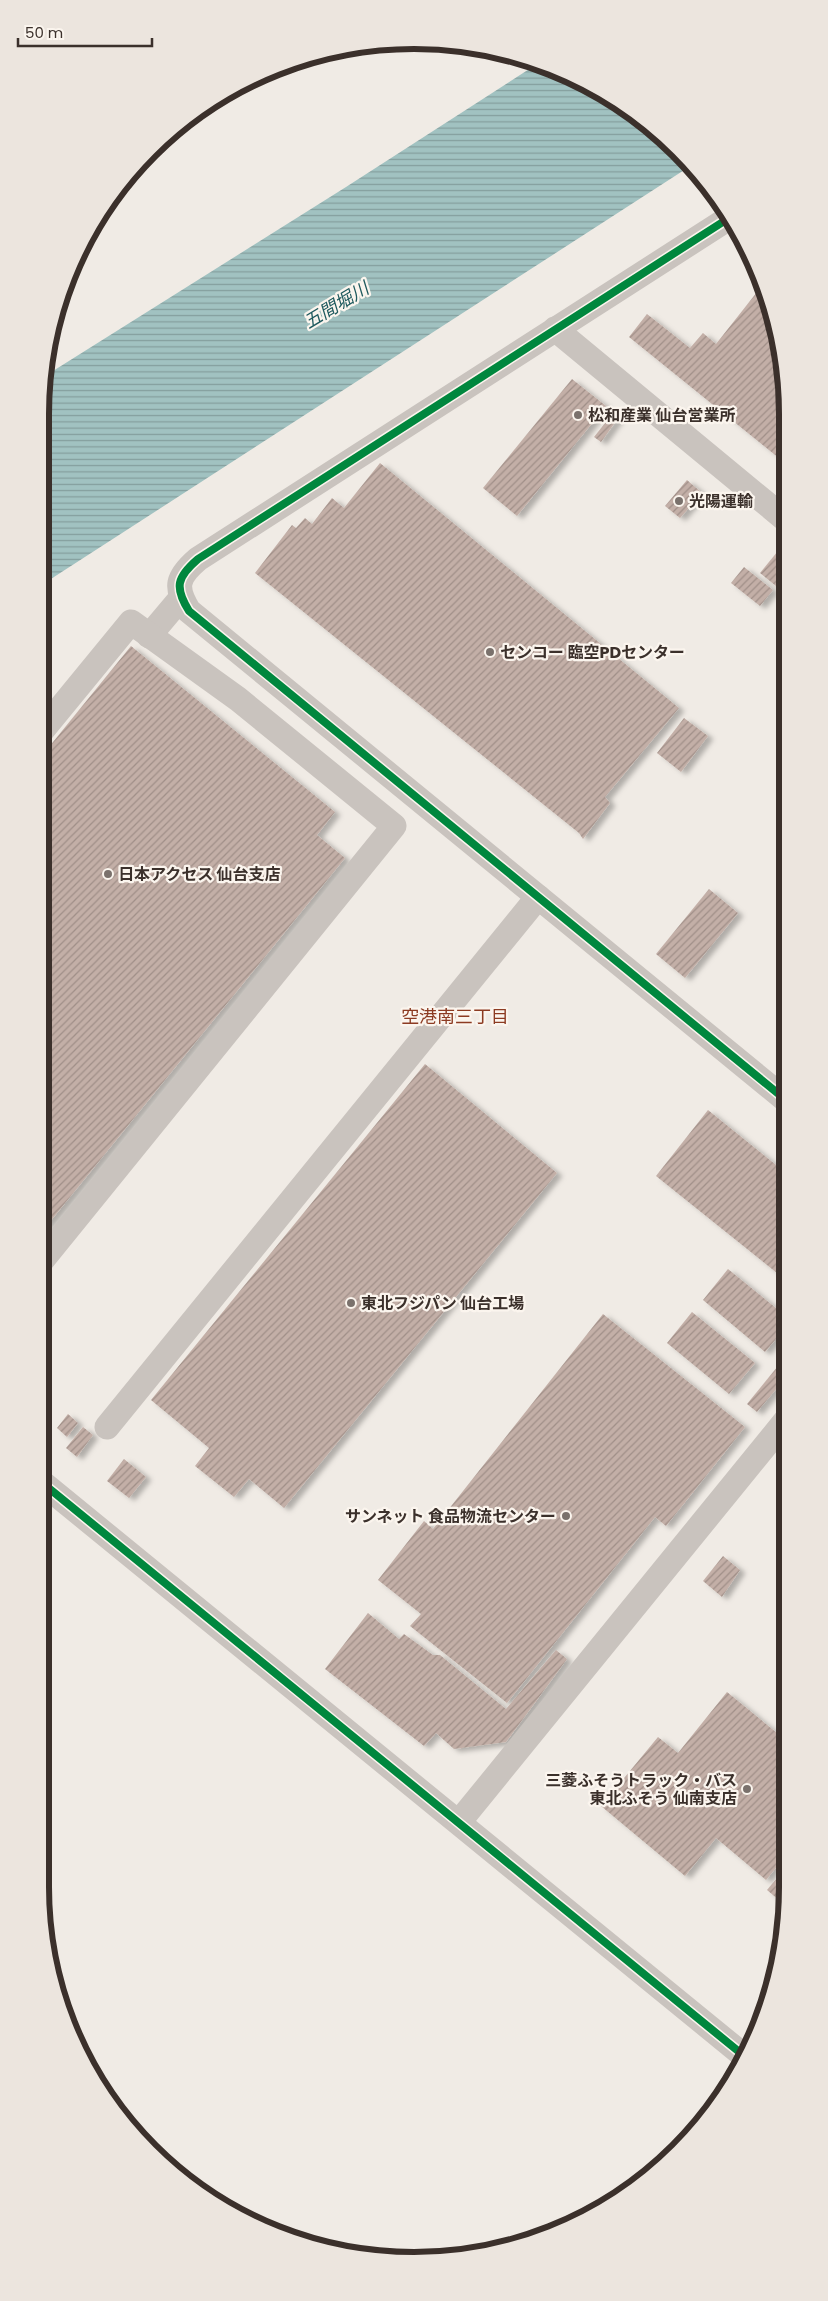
<svg xmlns="http://www.w3.org/2000/svg" width="828" height="2301" viewBox="0 0 828 2301" font-family="Poppins,'Noto Sans JP',sans-serif">
  <style>
    .water { fill: url(#water-rules) }
    .building { fill: url(#building-hatch); filter: url(#shadow) }
    .lines { fill: none; stroke-linecap: round; stroke-linejoin: round }
    .minor { stroke: #c9c3be; stroke-width: 25 }
    .cycleway-casing { stroke: #fbf5ee; stroke-width: 11 }
    .cycleway { stroke: #00873e; stroke-width: 8 }
    .poi-dot { fill: #7a716c; stroke: #fbf5ee; stroke-width: 2 }
    .labels { text-anchor: middle; dominant-baseline: central; stroke-width: 4.5; stroke-linejoin: round; paint-order: stroke }
    .poi-label { font-size: 16px; font-weight: bold; fill: #3b302b; stroke: #fbf5ee; text-anchor: start }
    .water-label { font-size: 18px; font-style: italic; fill: #1f5a5e; stroke: #fbf5ee }
    .neighbourhood-label { font-size: 18px; fill: #8c3b22; stroke: #fbf5ee }
    .rim { fill: none; stroke: #3b302b; stroke-width: 6 }
  </style>
  <defs>
    <pattern id="water-rules" width="6" height="5" patternUnits="userSpaceOnUse" patternTransform="scale(1.25)"><rect width="6" height="5" fill="#a1c2c1"/><path d="M0 2.5h6" fill="none" stroke="#849e9d"/></pattern>
    <pattern id="building-hatch" width="6" height="6" patternUnits="userSpaceOnUse" patternTransform="scale(1.25)"><rect width="6" height="6" fill="#c3afa7"/><path d="M-1 1l2-2M0 6l6-6M5 7l2-2" fill="none" stroke="#a08f88"/></pattern>
    <filter id="shadow"><feDropShadow dx="5.5" dy="3" stdDeviation="2.5" flood-color="#0004"/></filter>
  </defs>
  <rect width="100%" height="100%" fill="#f0ebe5"/>
  <polygon class="water" points="537,64 601,90 692,165 40,586 40,414 45,376 346,187"/>
  <g class="building">
    <polygon points="761,287 785,365 785,463 629,337 647,314 690,348 703,333 716,344"/>
    <polygon points="572,379 606,406 517,516 483,488"/>
    <polygon points="613,413 619,417 601,442 594,437"/>
    <polygon points="380,463 679,708 605,797 610,803 583,839 579,833 255,573 292,525 296,528 305,518 312,524 332,498 344,508"/>
    <polygon points="687,480 702,493 680,518 665,506"/>
    <polygon points="782,546 785,549 785,575 776,586 760,573"/>
    <polygon points="744,567 773,590 760,606 731,583"/>
    <polygon points="131,646 335,812 317,835 345,858 40,1234 40,758"/>
    <polygon points="684,718 708,736 681,772 657,753"/>
    <polygon points="786,869 786,883 784,886 777,880"/>
    <polygon points="709,889 738,913 685,978 656,954"/>
    <polygon points="425,1064 557,1173 284,1508 249,1479 234,1497 195,1466 209,1448 151,1400"/>
    <polygon points="708,1110 786,1173 787,1281 656,1176"/>
    <polygon points="728,1269 787,1317 787,1326 765,1352 703,1300"/>
    <polygon points="692,1312 755,1363 729,1394 667,1343"/>
    <polygon points="603,1314 745,1427 666,1526 655,1517 507,1703 410,1626 421,1614 378,1580 424,1521 433,1529"/>
    <polygon points="787,1355 787,1376 757,1412 747,1404"/>
    <polygon points="68,1414 78,1423 67,1437 57,1428"/>
    <polygon points="83,1427 93,1435 77,1457 66,1448"/>
    <polygon points="124,1459 146,1477 129,1498 107,1481"/>
    <polygon points="723,1556 740,1570 722,1597 703,1581"/>
    <polygon points="368,1613 399,1639 404,1634 433,1655 440,1655 506,1709 556,1650 567,1659 506,1742 454,1749 436,1733 424,1746 325,1669"/>
    <polygon points="727,1692 788,1742 788,1853 766,1880 716,1838 685,1876 601,1806 658,1737 678,1753"/>
    <polygon points="788,1865 788,1887 786,1906 767,1890"/>
  </g>
  <g class="lines">
    <g class="minor">
      <path d="M729,218L198,559C177,577 174,587 189,611L786,1100"/>
      <polyline points="555,329 785,519"/>
      <polyline points="149,636 181,598"/>
      <polyline points="40,733 131,622 238,699 394,826 40,1263"/>
      <polyline points="107,1427 538,897"/>
      <polyline points="40,1481 743,2055"/>
      <polyline points="459,1822 787,1419"/>
    </g>
    <defs>
      <g id="cycleway">
        <path d="M729,218L198,559C177,577 174,587 189,611L786,1100"/>
        <polyline points="40,1481 743,2055"/>
      </g>
    </defs>
    <use href="#cycleway" class="cycleway-casing"/>
    <use href="#cycleway" class="cycleway"/>
  </g>
  <g class="poi-dot">
    <circle cx="578" cy="415" r="5"/>
    <circle cx="679" cy="501" r="5"/>
    <circle cx="490" cy="652" r="5"/>
    <circle cx="108" cy="874" r="5"/>
    <circle cx="351" cy="1303" r="5"/>
    <circle cx="566" cy="1516" r="5"/>
    <circle cx="747" cy="1789" r="5"/>
  </g>
  <g class="labels">
    <g class="poi-label">
      <text x="588" y="415">松和産業 仙台営業所</text>
      <text x="689" y="501">光陽運輸</text>
      <text x="500" y="652">センコー 臨空PDセンター</text>
      <text x="118" y="874">日本アクセス 仙台支店</text>
      <text x="361" y="1303">東北フジパン 仙台工場</text>
      <text x="556" y="1516" text-anchor="end">サンネット 食品物流センター</text>
      <text x="737" y="1780" text-anchor="end">三菱ふそうトラック・バス<tspan x="737" dy="18">東北ふそう 仙南支店</tspan></text>
    </g>
    <g class="water-label">
      <text transform="translate(336 305) rotate(-31)">五間堀川</text>
    </g>
    <g class="neighbourhood-label">
      <text x="455" y="1016">空港南三丁目</text>
    </g>
  </g>
  <path d="M0 0H828V2301H0ZM414 49H414A365 365 0 0 1 779 414V1887A365 365 0 0 1 414 2252H414A365 365 0 0 1 49 1887V414A365 365 0 0 1 414 49Z" fill="#ece5de" fill-rule="evenodd"/>
  <path class="rim" d="M414 49H414A365 365 0 0 1 779 414V1887A365 365 0 0 1 414 2252H414A365 365 0 0 1 49 1887V414A365 365 0 0 1 414 49Z"/>
  <path d="M18 38v8h134v-8" fill="none" stroke="#3b302b" stroke-width="2.5"/>
  <text x="25" y="38" font-size="15" fill="#3b302b" stroke="#fbf5ee" stroke-width="4" paint-order="stroke">50 m</text>
</svg>
